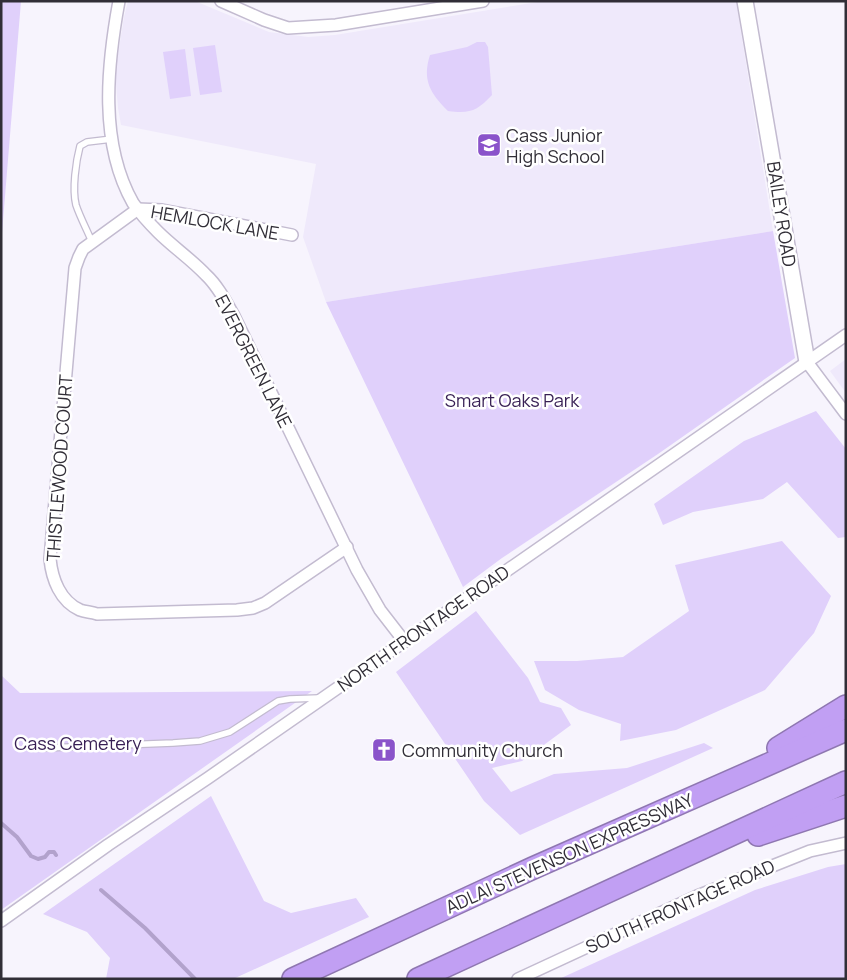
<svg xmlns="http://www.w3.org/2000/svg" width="847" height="980" viewBox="0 0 847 980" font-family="Manrope,sans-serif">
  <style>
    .built { fill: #efe9fb }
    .green { fill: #e0d0fb }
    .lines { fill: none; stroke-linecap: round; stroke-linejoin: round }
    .stream { stroke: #b2a2cc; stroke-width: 4 }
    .service-casing { stroke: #c3bbd0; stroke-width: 8 }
    .minor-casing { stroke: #c3bbd0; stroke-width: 14 }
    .tertiary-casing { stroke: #c3bbd0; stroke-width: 18 }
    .motorway-casing { stroke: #8f77b1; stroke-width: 24 }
    .service { stroke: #fff; stroke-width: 5.5 }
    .minor { stroke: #fff; stroke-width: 11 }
    .tertiary { stroke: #fff; stroke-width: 15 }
    .motorway { stroke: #c19ff3; stroke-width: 21 }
    .labels { text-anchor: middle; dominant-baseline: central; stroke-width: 5; stroke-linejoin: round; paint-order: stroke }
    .poi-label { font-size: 18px; fill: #312e37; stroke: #fff; text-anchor: start }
    .street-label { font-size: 18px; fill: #312e37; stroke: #fff }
    .park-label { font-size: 18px; fill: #371f54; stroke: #fff }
  </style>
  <rect width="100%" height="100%" fill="#f7f4fd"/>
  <g class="built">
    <polygon points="128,1 195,1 269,32 308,37 335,35 544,1 736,1 773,231 326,302 303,237 316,164 121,125 118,108 115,73 124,17"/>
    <polygon points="846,359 846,393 830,371"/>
  </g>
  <g class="green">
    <polygon points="1,1 21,1 1,245"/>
    <path d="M477,42H485L488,47L492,95C477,111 470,114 448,111C430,93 422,80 430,55L467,47Z"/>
    <polygon points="215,45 222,92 200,95 193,48"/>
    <polygon points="185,49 191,96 170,99 163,52"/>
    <polygon points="773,231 795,358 658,454 502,558 463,587 326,302"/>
    <polygon points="816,411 846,449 846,537 838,538 787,482 763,499 693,512 663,525 654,504 744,441"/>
    <polygon points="782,541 831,596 814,633 765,690 676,730 620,741 621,724 579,710 545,690 534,661 577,661 623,657 689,611 675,565"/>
    <polygon points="476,611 528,678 540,702 561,708 571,725 522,761 492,768 511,792 554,774 627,768 704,743 713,748 520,835 484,801 396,672"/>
    <polygon points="1,675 20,693 312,691 1,910"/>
    <polygon points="211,796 264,901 291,913 356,898 369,917 233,979 106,979 110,958 87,932 43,914"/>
    <polygon points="846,864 846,979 559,979 755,890 828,867"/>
  </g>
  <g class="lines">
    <g class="stream">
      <polyline points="1,823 17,837 31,856 38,859 45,857 49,852 54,852 56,855"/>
      <polyline points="101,890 145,928 195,979"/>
    </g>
    <defs>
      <g id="service">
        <path d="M92,242C87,230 80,217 76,205C72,189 76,161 80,146L87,142L112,139"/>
        <polyline points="44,748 173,743 200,741 230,732 278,701 290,699 319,698"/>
      </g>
      <g id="minor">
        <path d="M119,1C107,66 99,143 133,203C140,213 149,223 158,232C173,247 191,259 206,275C218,286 226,302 234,316L357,570L380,610L404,641"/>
        <polyline points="221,1 264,20 288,28 336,25 483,1"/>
        <path d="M292,235L162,210L138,209L83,249L79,257L75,268L50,559C52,579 60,601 80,610C85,612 92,612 97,614L237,610L253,608L265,603L347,547"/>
        <polyline points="807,362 846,414"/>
        <polyline points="1,921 108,845 208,778 846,335"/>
        <polyline points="518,979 697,896 810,851 846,843"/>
      </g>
      <polyline id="tertiary" points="745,1 807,362"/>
      <g id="motorway">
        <polyline points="778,748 846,706"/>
        <polyline points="758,835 846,806"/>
        <polyline points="293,979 533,868 846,730"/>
        <polyline points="418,979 846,782"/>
      </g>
    </defs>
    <use href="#service" class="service-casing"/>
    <use href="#minor" class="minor-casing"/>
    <use href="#tertiary" class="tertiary-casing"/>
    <use href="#motorway" class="motorway-casing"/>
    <use href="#service" class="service"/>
    <use href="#minor" class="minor"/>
    <use href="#tertiary" class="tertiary"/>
    <use href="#motorway" class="motorway"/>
  </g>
  <defs>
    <symbol id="school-square" viewBox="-11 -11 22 22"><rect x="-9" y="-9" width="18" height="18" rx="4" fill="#8a53ca" stroke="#fff"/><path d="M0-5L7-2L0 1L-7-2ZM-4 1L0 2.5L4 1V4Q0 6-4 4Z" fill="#fff"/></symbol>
    <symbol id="church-square" viewBox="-11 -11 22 22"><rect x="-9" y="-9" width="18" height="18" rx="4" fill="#8a53ca" stroke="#fff"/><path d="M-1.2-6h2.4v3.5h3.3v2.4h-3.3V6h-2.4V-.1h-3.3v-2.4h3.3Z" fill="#fff"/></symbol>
  </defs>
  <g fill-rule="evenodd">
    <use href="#school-square" x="475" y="131" width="28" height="28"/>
    <use href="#church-square" x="370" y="736" width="28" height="28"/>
  </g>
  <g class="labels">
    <g class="poi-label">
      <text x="506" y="135">Cass Junior<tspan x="506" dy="21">High School</tspan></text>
      <text x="402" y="750">Community Church</text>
    </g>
    <g class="street-label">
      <text transform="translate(782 214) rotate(81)">BAILEY ROAD</text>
      <text transform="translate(215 222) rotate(10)">HEMLOCK LANE</text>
      <text transform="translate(254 361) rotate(63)">EVERGREEN LANE</text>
      <text transform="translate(59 468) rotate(-86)">THISTLEWOOD COURT</text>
      <text transform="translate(423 628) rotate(-35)">NORTH FRONTAGE ROAD</text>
      <text transform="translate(569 853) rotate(-24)">ADLAI STEVENSON EXPRESSWAY</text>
      <text transform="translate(680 906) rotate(-24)">SOUTH FRONTAGE ROAD</text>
    </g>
    <g class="park-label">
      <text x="512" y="400">Smart Oaks Park</text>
      <text x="78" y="743">Cass Cemetery</text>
    </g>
  </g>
  <rect width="847" height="980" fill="none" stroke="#312e37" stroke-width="5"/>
</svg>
